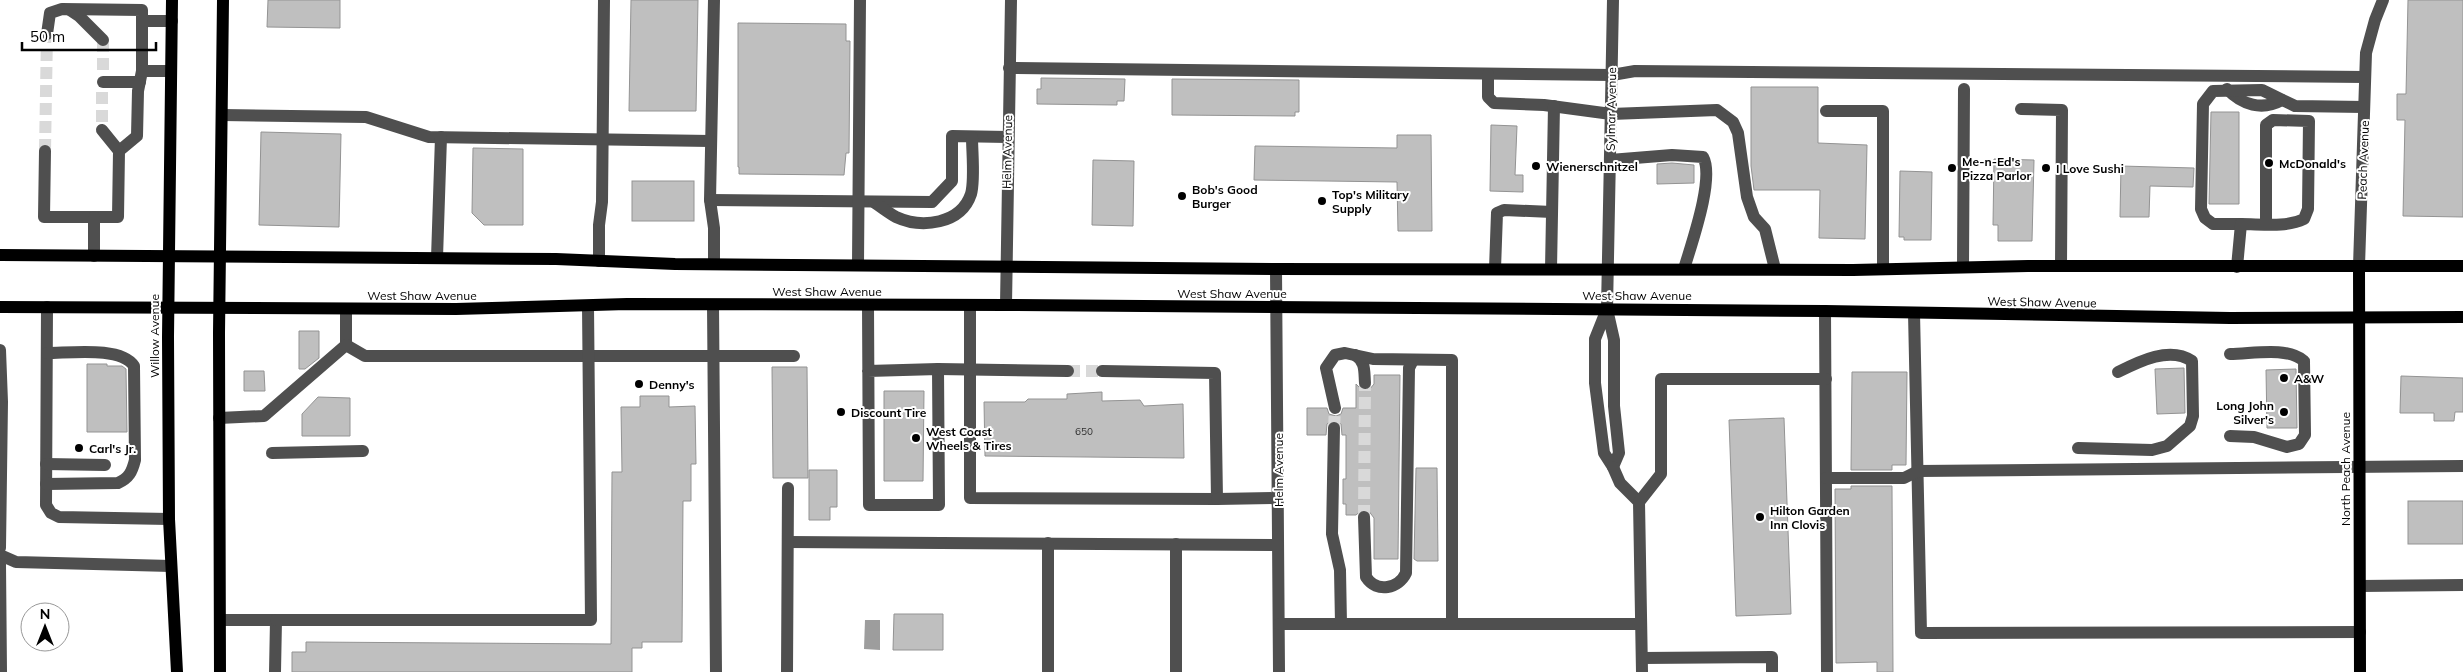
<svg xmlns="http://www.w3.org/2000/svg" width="2463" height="672" viewBox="0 0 2463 672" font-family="Mulish,sans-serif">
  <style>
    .water { fill: #9d9d9d }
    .building { fill: #bfbfbf; stroke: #939393 }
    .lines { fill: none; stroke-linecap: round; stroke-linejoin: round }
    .minor-tunnel { stroke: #d9d9d9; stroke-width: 12; stroke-dasharray: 12 6; stroke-linecap: butt }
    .minor { stroke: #4f4f4f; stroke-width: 12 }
    .major { stroke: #000; stroke-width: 12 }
    .poi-dot { fill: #000; stroke: #fff; stroke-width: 2 }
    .labels { text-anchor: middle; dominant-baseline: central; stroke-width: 4; stroke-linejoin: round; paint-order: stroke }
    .number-label { font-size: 10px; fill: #303030 }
    .street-label { font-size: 12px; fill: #000; stroke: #fff }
    .poi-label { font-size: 12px; font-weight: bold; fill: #000; stroke: #fff; text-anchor: start }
  </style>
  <rect width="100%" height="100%" fill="#fff"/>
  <polygon class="water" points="865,620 880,620 880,650 864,649"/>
  <g class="building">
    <polygon points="268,0 340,0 340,28 267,27"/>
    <polygon points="631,0 698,0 696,111 629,111"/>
    <polygon points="2408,0 2463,0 2463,217 2403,216 2405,120 2397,120 2397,94 2406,94"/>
    <polygon points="738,23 846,24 846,41 850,41 849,153 846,153 844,175 739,174 739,167 738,167"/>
    <polygon points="1041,78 1125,79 1124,101 1117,101 1117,105 1037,104 1037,89 1041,89"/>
    <polygon points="1172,79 1299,80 1299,112 1295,112 1295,116 1172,115"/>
    <polygon points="1751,87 1818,87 1818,143 1867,145 1865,239 1819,238 1820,190 1754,190 1751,166"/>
    <polygon points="2211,112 2239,112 2239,204 2209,204"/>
    <polygon points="1491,125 1517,126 1515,175 1523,175 1523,192 1490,191"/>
    <polygon points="261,132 341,134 339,227 259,225"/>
    <polygon points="1397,135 1431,135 1432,231 1398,231 1397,182 1254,180 1255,146 1397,148"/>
    <polygon points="473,148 523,149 523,225 484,225 472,213"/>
    <polygon points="1994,159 2034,160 2032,241 1998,241 1998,225 1993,225"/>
    <polygon points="1093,160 1134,161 1133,226 1092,225"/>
    <polygon points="1672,163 1694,165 1694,183 1657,184 1657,164"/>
    <polygon points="2121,166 2194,168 2193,187 2150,186 2149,217 2120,217"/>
    <polygon points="1900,171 1932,172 1931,240 1904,240 1904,237 1899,237"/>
    <rect x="632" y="181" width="62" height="40"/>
    <polygon points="299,331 319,331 319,358 305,369 299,369"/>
    <polygon points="87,364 107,364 107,366 122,366 126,369 127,432 87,432"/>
    <polygon points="772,367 807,367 808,478 773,478"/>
    <polygon points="2184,368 2185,413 2157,414 2155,369"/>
    <polygon points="2296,369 2297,428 2267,428 2266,370"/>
    <polygon points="244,371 264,371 265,391 244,391"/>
    <polygon points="1852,372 1907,372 1906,465 1892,465 1892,470 1851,470"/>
    <polygon points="1374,375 1400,375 1398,559 1374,559 1374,518 1368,510 1363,509 1356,515 1346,515 1346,504 1343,504 1343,479 1346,479 1346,435 1342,435 1341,424 1335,420 1331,421 1327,424 1326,435 1307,435 1307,408 1327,408 1329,414 1336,416 1341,414 1343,408 1356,408 1356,384 1362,390 1369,390 1374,384"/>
    <polygon points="2401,376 2463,378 2463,412 2455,412 2454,421 2434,421 2434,413 2400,413"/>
    <polygon points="884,391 924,391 923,481 884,481"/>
    <polygon points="1102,392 1102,401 1140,400 1144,406 1183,404 1184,458 985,456 984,402 1025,402 1028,399 1067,399 1067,394"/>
    <polygon points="640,396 669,396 669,407 695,406 696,464 691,464 691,501 683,501 682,642 642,642 642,648 632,648 632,672 292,672 292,652 306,652 306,642 611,644 612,472 622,472 621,407 640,407"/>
    <polygon points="318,397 350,398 350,436 302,436 302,414"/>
    <polygon points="1784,418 1791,614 1736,616 1729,420"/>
    <polygon points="1416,468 1437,468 1438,561 1417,561 1414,559"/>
    <polygon points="809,470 837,470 837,507 830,507 830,520 809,520"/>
    <polygon points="1851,486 1892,486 1893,672 1877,672 1877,662 1836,663 1835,489 1851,489"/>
    <rect x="2408" y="501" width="55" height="43"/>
    <polygon points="894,614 943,614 943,650 893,650"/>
  </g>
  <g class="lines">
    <g class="minor-tunnel">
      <polyline points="103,40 103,76"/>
      <polyline points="102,92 102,130"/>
      <polyline points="45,151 47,34"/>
      <polyline points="1068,371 1102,371"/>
      <polyline points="1334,428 1335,408"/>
      <polyline points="1364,517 1365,383"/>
    </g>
    <g class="minor">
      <polyline points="714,0 710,200 714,228 714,264"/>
      <polyline points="70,10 79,16 103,40"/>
      <polyline points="142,21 172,21"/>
      <polyline points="47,34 50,13 62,9 142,10 142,71 138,91 137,136 119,151"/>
      <polyline points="1009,68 1612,75 1635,71 2365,77"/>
      <polyline points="142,71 171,71"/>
      <polyline points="1488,74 1488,97 1494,103 1544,105 1611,114 1717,110 1733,122 1738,133 1747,197 1754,217 1765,229 1775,269"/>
      <polyline points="103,82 140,82"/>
      <path d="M2227,89C2242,105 2262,111 2282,100"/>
      <polyline points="2021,109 2062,110 2061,266"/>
      <polyline points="1826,111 1883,111 1883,269"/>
      <polyline points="222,115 366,117 429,137 711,141"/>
      <polyline points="45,151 44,217 118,217 119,151 102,130"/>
      <path d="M1610,160L1672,155L1703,157C1715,178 1691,245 1684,269"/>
      <polyline points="710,200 932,202 952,181 952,136 1007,137"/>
      <path d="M874,202C881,207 889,213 896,217C922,229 961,224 971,194C975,180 972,152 972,137"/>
      <polyline points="94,217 94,256"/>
      <polyline points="2241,224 2213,224 2205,218 2201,209 2203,104 2213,91 2262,90 2295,106 2364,107"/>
      <polyline points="437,258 441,137"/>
      <polyline points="599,261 599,225 602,202 604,0"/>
      <polyline points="858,265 860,0"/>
      <polyline points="2359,266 2366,53 2375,20 2383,0"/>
      <polyline points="1963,267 1964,89"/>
      <path d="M2237,267L2241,224C2261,224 2286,228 2304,219L2308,209L2309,121L2273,120L2266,125V224"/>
      <polyline points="1276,269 1279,672"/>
      <polyline points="1495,269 1497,213 1504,210 1552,212"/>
      <polyline points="1551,269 1554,106"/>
      <polyline points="713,305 716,672"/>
      <polyline points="868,305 869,505 939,505 938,369 868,371"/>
      <polyline points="970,305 970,498 1217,499 1215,373 1102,371"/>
      <polyline points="1006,305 1011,0"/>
      <polyline points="47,307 46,505 51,513 59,517 169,519"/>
      <polyline points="346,309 346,345 365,356 794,356"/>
      <polyline points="1607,309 1595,339 1595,383 1604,453 1613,467 1619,453 1614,406 1614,340 1607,309 1613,0"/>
      <polyline points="1825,311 1827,672"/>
      <polyline points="1914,313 1921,633 2360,632"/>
      <polyline points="0,350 2,402 0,548"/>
      <path d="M2230,354C2252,354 2286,346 2304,361L2305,435L2299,444L2287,447L2254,437L2230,436"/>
      <path d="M1355,355C1366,362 1364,371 1365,383"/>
      <polyline points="938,369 1068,371"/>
      <polyline points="1335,408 1326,368 1335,355 1345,353 1373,359 1452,360 1452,624"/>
      <polyline points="219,418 264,416 346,345"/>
      <polyline points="1334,428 1332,534 1340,570 1341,624"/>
      <path d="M2078,448L2152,450L2167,446L2190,426L2193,416L2192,361C2170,346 2140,361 2118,372"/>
      <polyline points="272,453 363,451"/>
      <polyline points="46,464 105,465"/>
      <polyline points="1613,467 1620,483 1639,502 1642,672"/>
      <polyline points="1826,478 1904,478 1918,471 2463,466"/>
      <path d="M46,484L118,483C129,478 132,472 135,460L134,366C121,346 70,353 47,353"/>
      <polyline points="1217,499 1278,498"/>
      <polyline points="1639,502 1661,474 1661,379 1826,379"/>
      <path d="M1364,517L1366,577C1377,594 1399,588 1406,573L1409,368L1413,360"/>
      <polyline points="788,542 1278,545"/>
      <polyline points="1048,543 1048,672"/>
      <polyline points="1176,544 1176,672"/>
      <polyline points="0,555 16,562 171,566"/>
      <polyline points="0,564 1,672"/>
      <polyline points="2360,586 2463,585"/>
      <polyline points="220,620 276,620 275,672"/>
      <polyline points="276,620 591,620 588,306"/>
      <polyline points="1279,624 1641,624"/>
      <polyline points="1642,658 1772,657 1772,672"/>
      <polyline points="787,672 788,488"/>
    </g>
    <g class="major">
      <polyline points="172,0 168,337 169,519 177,672"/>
      <polyline points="0,255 556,259 675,264 1276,269 1853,270 2028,266 2463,266"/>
      <polyline points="2359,266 2360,672"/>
      <polyline points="0,307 456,309 627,304 1006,305 1825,311 2230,318 2463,317"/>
      <polyline points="220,672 219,333 223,0"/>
    </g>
  </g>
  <g class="poi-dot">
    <circle cx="2269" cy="163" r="5"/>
    <circle cx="1536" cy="166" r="5"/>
    <circle cx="1952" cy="168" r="5"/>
    <circle cx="2046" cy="168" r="5"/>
    <circle cx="1182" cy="196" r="5"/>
    <circle cx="1322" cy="201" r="5"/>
    <circle cx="2284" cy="378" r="5"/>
    <circle cx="639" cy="384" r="5"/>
    <circle cx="841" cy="412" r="5"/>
    <circle cx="2284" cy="412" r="5"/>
    <circle cx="916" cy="438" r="5"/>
    <circle cx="79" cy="448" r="5"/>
    <circle cx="1760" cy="517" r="5"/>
  </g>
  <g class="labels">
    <g class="number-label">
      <text x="1084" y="431">650</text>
    </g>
    <g class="street-label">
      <text transform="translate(1611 109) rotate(-89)">Sylmar Avenue</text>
      <text transform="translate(1007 152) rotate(-89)">Helm Avenue</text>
      <text transform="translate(2363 160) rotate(-88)">Peach Avenue</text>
      <text x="827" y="291">West Shaw Avenue</text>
      <text x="1232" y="293">West Shaw Avenue</text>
      <text x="422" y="295">West Shaw Avenue</text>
      <text x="1637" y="295">West Shaw Avenue</text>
      <text transform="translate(2042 302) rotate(1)">West Shaw Avenue</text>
      <text transform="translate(154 336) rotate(-90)">Willow Avenue</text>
      <text transform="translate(2345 469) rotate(-90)">North Peach Avenue</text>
      <text transform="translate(1278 470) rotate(-90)">Helm Avenue</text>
    </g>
    <g class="poi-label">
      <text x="1962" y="161">Me-n-Ed's<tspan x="1962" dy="14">Pizza Parlor</tspan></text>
      <text x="2279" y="163">McDonald's</text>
      <text x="1546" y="166">Wienerschnitzel</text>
      <text x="2056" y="168">I Love Sushi</text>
      <text x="1192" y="189">Bob's Good<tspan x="1192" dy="14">Burger</tspan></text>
      <text x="1332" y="194">Top's Military<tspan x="1332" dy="14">Supply</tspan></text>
      <text x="2294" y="378">A&amp;W</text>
      <text x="649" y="384">Denny's</text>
      <text x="2274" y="405" text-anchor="end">Long John<tspan x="2274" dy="14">Silver's</tspan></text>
      <text x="851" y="412">Discount Tire</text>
      <text x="926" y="431">West Coast<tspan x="926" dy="14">Wheels &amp; Tires</tspan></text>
      <text x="89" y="448">Carl's Jr.</text>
      <text x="1770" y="510">Hilton Garden<tspan x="1770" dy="14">Inn Clovis</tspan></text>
    </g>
  </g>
  <g transform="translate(45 627)"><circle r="24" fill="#ffffff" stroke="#999999"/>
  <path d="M0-4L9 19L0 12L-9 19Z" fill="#000000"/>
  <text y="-8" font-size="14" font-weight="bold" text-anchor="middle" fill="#000000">N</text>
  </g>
  <path d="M22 42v8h134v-8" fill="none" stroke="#000000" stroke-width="2.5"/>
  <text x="30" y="42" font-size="15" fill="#000000" stroke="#ffffff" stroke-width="4" paint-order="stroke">50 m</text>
</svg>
